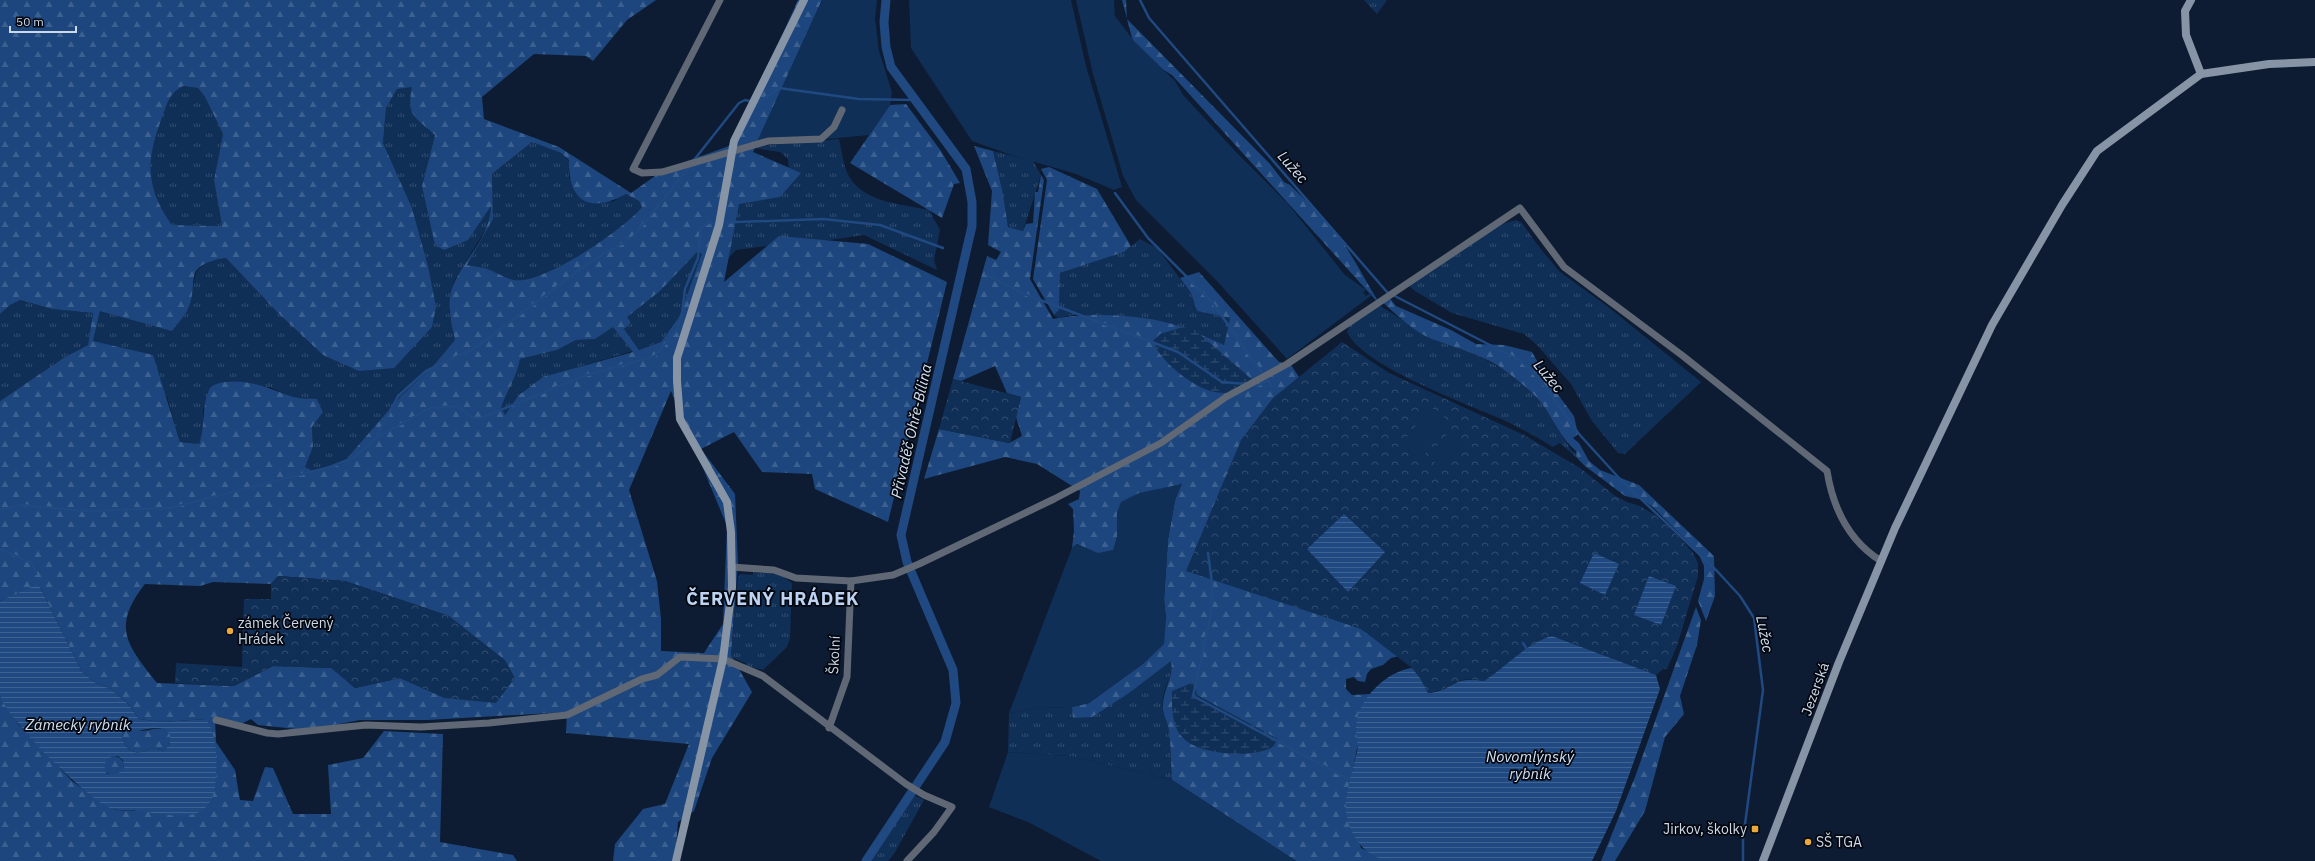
<svg xmlns="http://www.w3.org/2000/svg" width="2315" height="861" viewBox="0 0 2315 861" font-family="'IBM Plex Sans',sans-serif">
  <style>
    .grass { fill: url(#grass-tufts) }
    .forest { fill: url(#forest-firs); fill-rule: evenodd }
    .wetland { fill: url(#wetland-marsh) }
    .park { fill: url(#park-crowns) }
    .garden { fill: #102f57 }
    .water { fill: url(#water-rules); fill-rule: evenodd }
    .lines { fill: none; stroke-linecap: round; stroke-linejoin: round }
    .stream { stroke: #1f4980; stroke-width: 2.5 }
    .canal { stroke: #1f4980; stroke-width: 9 }
    .street { stroke: #5f6874; stroke-width: 7 }
    .secondary { stroke: #8694a6; stroke-width: 8 }
    .poi-dot { fill: #eba939; stroke: #030710; stroke-width: 1.5 }
    .labels { text-anchor: middle; dominant-baseline: central; stroke-width: 3.5; stroke-linejoin: round; paint-order: stroke }
    .poi-label { font-size: 14px; fill: #ced9e8; stroke: #030710; text-anchor: start }
    .street-label { font-size: 14px; fill: #ced9e8; stroke: #030710 }
    .water-label { font-size: 15px; font-style: italic; fill: #d4e0f1; stroke: #030710 }
    .district-label { font-size: 18px; font-weight: bold; letter-spacing: 1px; fill: #bed3f1; stroke: #030710 }
  </style>
  <defs>
    <pattern id="grass-tufts" width="24" height="20" patternUnits="userSpaceOnUse"><rect width="24" height="20" fill="#102f57"/><path d="M3 7l-1-3M5 7V3M7 7l1-3M15 17l-1-3M17 17v-4M19 17l1-3" fill="none" stroke="#324d6f"/></pattern>
    <pattern id="forest-firs" width="22" height="20" patternUnits="userSpaceOnUse"><rect width="22" height="20" fill="#1c467d"/><path d="M5 1l3.5 6h-7zM16 11l3.5 6h-7z" fill="#3c608f"/></pattern>
    <pattern id="wetland-marsh" width="20" height="14" patternUnits="userSpaceOnUse"><rect width="20" height="14" fill="#102f57"/><path d="M1 5h8M5 5V1M11 12h8M15 12V8" fill="none" stroke="#324d6f"/></pattern>
    <pattern id="park-crowns" width="20" height="18" patternUnits="userSpaceOnUse"><rect width="20" height="18" fill="#102f57"/><path d="M2 6a3 3 0 1 1 6 0M12 15a3 3 0 1 1 6 0" fill="none" stroke="#324d6f"/></pattern>
    <pattern id="water-rules" width="6" height="5" patternUnits="userSpaceOnUse"><rect width="6" height="5" fill="#1f4980"/><path d="M0 2.5h6" fill="none" stroke="#3e6392"/></pattern>
  </defs>
  <rect width="100%" height="100%" fill="#0d1c32"/>
  <g class="grass">
    <polygon points="1364,0 1387,0 1377,14"/>
    <path d="M183,86L198,88L205,97L223,134L214,180L222,226L172,225C145,188 146,159 162,118C168,102 168,95 183,86Z"/>
    <path d="M413,86C406,116 415,117 435,135L422,186L486,210L491,206V216L487,227L454,281L449,312L456,340L434,365L401,396L342,464L315,472L305,467L313,447L312,427L323,412L317,399L294,398L269,387L203,409V434L199,444L180,442L167,397L93,341L100,311L192,296C195,267 198,263 226,258L278,313L323,355L435,307L428,266L412,208L383,143L386,108L397,89Z"/>
    <path d="M839,139C842,151 843,167 850,178C866,203 902,204 929,210L940,230L934,260L937,270L864,235L816,242H795L736,250L721,266L731,191L789,173L788,159L780,152L748,147Z"/>
    <path d="M532,142L561,153L569,161V178L612,202L626,194L639,201L642,207C624,229 543,285 514,280C504,278 495,271 485,268C479,267 473,266 467,265L493,219L492,174Z"/>
    <polygon points="993,151 1033,161 1041,175 1023,231 1008,227 1003,194"/>
    <polygon points="1516,220 1522,223 1539,247 1560,272 1607,306 1701,382 1625,454 1618,453 1592,421 1571,384 1538,346 1524,334 1452,313 1415,291 1408,285 1499,225"/>
    <polygon points="1140,239 1157,248 1191,293 1197,311 1230,318 1224,345 1198,334 1079,314 1058,318 1054,315 1059,310 1060,273 1124,252"/>
    <polygon points="698,250 703,254 679,317 661,342 639,350 624,329 631,323 626,317 660,291"/>
    <polygon points="19,300 52,309 93,313 88,345 65,357 0,401 0,314 10,305"/>
    <path d="M1377,304L1431,338L1479,356L1506,371L1528,388L1543,405L1572,451L1577,454V458L1560,443L1553,447C1538,438 1524,430 1508,422C1471,405 1363,367 1347,332L1350,324Z"/>
    <path d="M613,326L633,351L578,367L518,396L505,416L501,408C507,391 517,378 520,359L557,350L576,340L595,339Z"/>
    <polygon points="753,572 779,574 792,583 790,639 787,647 763,670 748,666 745,663 733,658 731,655 738,577 741,574 753,575"/>
    <path d="M1171,661C1174,678 1160,690 1163,708C1163,715 1167,721 1169,728C1172,746 1171,763 1172,780L1070,756L1008,752L1009,713L1037,708L1072,707L1073,718Z"/>
    <polygon points="914,795 924,800 894,854 888,861 871,861"/>
  </g>
  <g class="forest">
    <path d="M0,0H656L627,20L593,61L586,56L534,54L482,97L484,119L559,147L631,193L665,169L732,145L798,0H822L753,152L801,173L780,197L739,204L724,282L779,236L868,244L947,282L888,522L815,489L812,474L762,472L734,432L701,449L735,494L738,563L731,655L752,692L712,758L694,811L678,822L675,861H613L615,844L643,809L665,804L689,744L566,733L567,712L428,720H360L329,726L296,729L258,725L251,719L241,724L215,719L216,742L235,770L240,800L253,801L265,767L273,768L293,814H331L328,765L363,758L384,731L443,734L440,842L513,855L517,861H0V695L18,724L72,781L105,805L116,810L136,811L206,719L162,722L139,719L128,704L111,689L96,683L82,672L39,585L0,601V401L65,357L88,345L93,313L52,309L20,300L10,305L0,314ZM183,86L198,88L205,97L223,134L214,180L222,226L172,225C145,188 146,159 162,118C168,102 168,95 183,86ZM412,87C406,116 415,117 435,135L422,186L435,245L444,250L468,240L491,206C491,241 453,268 450,298C448,312 452,326 455,340L434,365L401,396L342,464L315,472L305,467L313,447L312,427L323,412L317,399C310,398 300,399 293,397C269,389 251,379 225,382C219,383 212,384 209,390C201,408 206,426 199,444L180,442L153,355L93,341L100,311L172,331C176,325 183,318 187,311C202,282 178,266 226,258L278,313L323,355L359,371L394,368L432,327L436,307L428,266L412,208L383,143L386,108L397,89ZM532,142L561,153L569,160C568,202 590,214 626,194L639,201L642,207C624,229 543,285 514,280C504,278 495,271 485,268C479,267 473,266 467,265L493,219L492,174ZM698,251L702,254L679,317L661,342L639,350L624,329L631,323L627,317L660,291ZM613,327L633,352L543,377L518,396L505,415L501,408C507,391 517,377 520,359L557,350L576,340L595,339ZM671,391L727,526L723,624L704,653L661,651V619L657,581L629,490ZM278,576L345,581L449,616L445,698L400,678L355,688L332,668L273,666L234,686L157,683C127,645 111,627 145,584L200,586L213,582L271,584Z"/>
    <path d="M1122,0H1126L1127,19L1270,164L1284,182L1290,185C1304,199 1320,213 1333,229C1351,251 1366,283 1382,307L1172,75L1136,53Z"/>
    <polygon points="906,104 941,151 960,183 954,184 942,218 850,163 890,105"/>
    <path d="M974,146L993,151L1003,194L1008,227L1023,231L1026,224L1033,223L1035,192H1038L1041,175L1044,180L1030,279L1053,319C1090,312 1146,314 1181,327C1196,332 1210,339 1224,345L1230,318L1197,311L1191,293L1180,278L1199,272L1279,362L1291,365L1299,377L1292,383L1268,573L1404,655L1391,658L1383,665L1371,669L1367,674L1365,682L1358,681L1354,677L1346,679V689L1352,695L1371,694L1366,700L1356,724L1358,744L1346,800L1361,848L1389,861H1296L1172,780C1171,764 1171,747 1169,730C1168,722 1162,714 1163,706C1163,689 1174,677 1171,661L1129,693L1092,717L1073,718L1072,707L1089,703L1144,663L1166,619L1164,599L1168,539L1175,500L1181,484L1117,513V537L1114,550L1098,554L1077,544L1072,548L1074,531L1073,509L1068,504L1079,499L1080,491L1037,464L1005,457L924,479L939,429L1009,443L1022,436L1016,417L1021,397L1007,393L995,366L961,381L953,379L987,256L996,260L1001,252L988,245L992,191Z"/>
    <polygon points="1049,167 1097,189 1131,246 1124,252 1060,273 1059,310 1054,315 1033,279 1047,180 1041,169"/>
    <path d="M1388,296L1396,306L1451,330L1476,344L1504,345L1532,352L1550,384L1574,416L1578,434L1573,438L1579,443L1589,461L1600,470L1639,485L1714,556L1715,596L1706,621L1698,601L1704,579V566L1697,551L1653,507L1643,500L1625,496L1585,466L1577,458L1576,451C1562,439 1554,421 1543,405C1533,392 1520,382 1507,372C1485,355 1458,349 1432,339C1413,331 1397,315 1381,301Z"/>
    <polygon points="1696,607 1701,620 1697,645 1680,696 1684,714 1665,737 1645,811 1615,861 1601,861 1635,777"/>
    <path d="M129,727C133,728 138,731 142,731C152,731 161,724 170,734V743L164,751C161,750 155,748 151,749C148,749 145,752 142,752C129,755 122,744 122,732Z"/>
    <circle cx="114" cy="766" r="10"/>
  </g>
  <g class="wetland">
    <path d="M1183,327L1195,330L1256,383C1246,391 1229,395 1215,392C1195,389 1159,361 1153,341L1160,334Z"/>
    <path d="M1194,682L1197,695L1278,739C1276,742 1274,746 1271,748C1250,758 1203,755 1185,740C1171,727 1172,708 1172,691Z"/>
  </g>
  <g class="park">
    <path d="M1342,342L1389,373L1524,435L1580,468L1614,495L1627,502L1640,506L1655,515L1679,537L1693,553L1698,563V576L1677,646L1667,669H1663L1656,675L1552,636L1484,681C1452,674 1453,691 1427,693L1420,678L1412,668L1361,629L1186,571L1241,440L1273,398Z"/>
    <polygon points="953,379 1021,397 1010,443 939,429"/>
    <polygon points="278,576 345,581 449,616 505,660 515,678 496,703 445,698 400,678 355,688 331,668 273,666 234,686 175,683 176,663 242,667 244,599 271,599 271,584"/>
  </g>
  <g class="garden">
    <polygon points="822,0 877,0 875,18 879,51 892,92 890,105 869,135 755,146"/>
    <polygon points="909,0 1071,0 1086,66 1122,187 1114,190 1076,174 1011,155 972,141 911,48"/>
    <polygon points="1076,0 1114,0 1115,16 1134,41 1175,81 1183,95 1237,153 1288,204 1345,275 1366,290 1363,292 1366,296 1370,293 1372,295 1287,359 1216,280 1136,200 1123,176 1114,145 1093,74"/>
    <polygon points="1431,407 1450,422 1420,460 1401,444"/>
    <polygon points="1449,432 1464,444 1443,469 1428,457"/>
    <polygon points="1182,484 1175,500 1168,539 1164,599 1166,619 1164,644 1144,663 1089,703 1072,707 1037,708 1009,713 1072,548 1077,544 1098,553 1113,550 1117,537 1117,513 1121,502 1139,493"/>
    <polygon points="1008,752 1070,756 1172,780 1296,861 1101,861 1030,823 989,807"/>
  </g>
  <g class="water">
    <polygon points="1344,514 1385,552 1348,592 1307,549"/>
    <polygon points="1594,553 1619,564 1605,595 1580,583"/>
    <polygon points="1649,576 1676,586 1661,625 1634,615"/>
    <path d="M36,585H39L82,672L96,683L111,689L128,704L139,719L162,722L206,719C217,736 217,756 216,775C215,826 180,817 141,811C129,810 117,812 106,806C81,792 8,721 0,695C0,688 0,678 0,671C0,648 0,624 0,601ZM129,727L136,731C147,730 160,723 170,734V743L164,751C160,750 155,748 151,749C148,749 145,752 142,752C129,755 122,744 122,732ZM114,756H118L123,760L124,768C119,774 115,776 107,774C104,768 104,765 107,759Z"/>
    <path d="M1552,636L1656,675L1660,689L1616,811L1592,861H1389C1361,857 1343,826 1346,799C1348,784 1353,767 1357,752C1359,742 1355,734 1356,725C1358,699 1387,671 1412,668L1420,678L1428,693C1453,691 1452,675 1484,681C1505,668 1528,642 1552,636Z"/>
  </g>
  <g class="lines">
    <g class="stream">
      <polyline points="1140,0 1149,18 1387,292 1521,361 1541,381 1579,434 1619,478 1717,571 1740,596 1754,618 1763,690 1743,839 1743,861"/>
      <polyline points="694,160 739,103 745,100 758,103 779,88 859,99 915,100"/>
      <polyline points="1115,193 1148,238 1212,302 1264,376"/>
      <polyline points="986,274 1022,293 1178,352 1222,382 1245,384"/>
      <polyline points="1252,385 1257,386 1268,380 1272,387"/>
      <polyline points="376,438 398,396 426,371 475,348 590,262 633,237 690,166"/>
      <polyline points="0,510 20,505 85,511 170,508 330,467 355,457 376,438 430,408 457,406 473,418 481,418 584,376 655,356 677,330 682,314 685,289 698,258 701,227 709,223 823,219 880,225 943,248"/>
      <polyline points="0,549 32,563 36,574"/>
      <polyline points="1208,553 1212,583 1211,614 1193,696 1352,781"/>
      <polyline points="1523,643 1528,651"/>
    </g>
    <polyline class="canal" points="866,861 945,742 956,703 953,670 907,562 901,535 972,226 972,202 966,169 891,67 886,47 884,22 886,0"/>
    <g class="street">
      <polyline points="720,0 633,169 642,173 662,172 768,141 821,139 834,127 842,110"/>
      <path d="M731,567L774,570L796,578L851,581L893,575L919,564L1054,499L1161,443L1226,397L1287,364L1520,208L1564,267L1683,356L1827,471C1833,508 1849,541 1881,561"/>
      <polyline points="216,720 267,733 278,734 366,725 421,727 489,723 567,715 642,679 657,675 680,657 723,659 763,676 906,784 924,795 952,807 934,832 907,861"/>
      <polyline points="829,728 847,677 851,581"/>
    </g>
    <g class="secondary">
      <polyline points="2191,0 2185,11 2186,35 2201,74"/>
      <polyline points="676,861 723,659 732,587 731,532 727,502 680,419 677,381 677,358 719,225 734,141 804,0"/>
      <polyline points="1763,861 1839,662 1895,528 1992,325 2062,205 2097,151 2201,74 2269,64 2315,62"/>
    </g>
  </g>
  <g class="poi-dot">
    <circle cx="230" cy="631" r="4"/>
    <rect x="1751" y="825" width="8" height="8" rx="2"/>
    <circle cx="1808" cy="842" r="4"/>
  </g>
  <g class="labels">
    <g class="poi-label">
      <text x="238" y="623">zámek Červený<tspan x="238" dy="16">Hrádek</tspan></text>
      <text x="1747" y="829" text-anchor="end">Jirkov, školky</text>
      <text x="1816" y="842">SŠ TGA</text>
    </g>
    <g class="street-label">
      <text transform="translate(834 655) rotate(-87)">Školní</text>
      <text transform="translate(1815 689) rotate(-70)">Jezerská</text>
    </g>
    <g class="water-label">
      <text transform="translate(1293 167) rotate(49)">Lužec</text>
      <text transform="translate(1549 376) rotate(50)">Lužec</text>
      <text transform="translate(911 431) rotate(-77)">Přivaděč Ohře-Bílina</text>
      <text transform="translate(1765 634) rotate(79)">Lužec</text>
      <text x="78" y="724">Zámecký rybník</text>
      <text x="1530" y="756">Novomlýnský<tspan x="1530" dy="17">rybník</tspan></text>
    </g>
    <g class="district-label">
      <text x="773" y="598">ČERVENÝ HRÁDEK</text>
    </g>
  </g>
  <path d="M10 26v6h66v-6" fill="none" stroke="#ced9e8" stroke-width="2"/>
  <text x="16" y="26" font-size="12" fill="#ced9e8" stroke="#030710" stroke-width="3" paint-order="stroke">50 m</text>
</svg>
